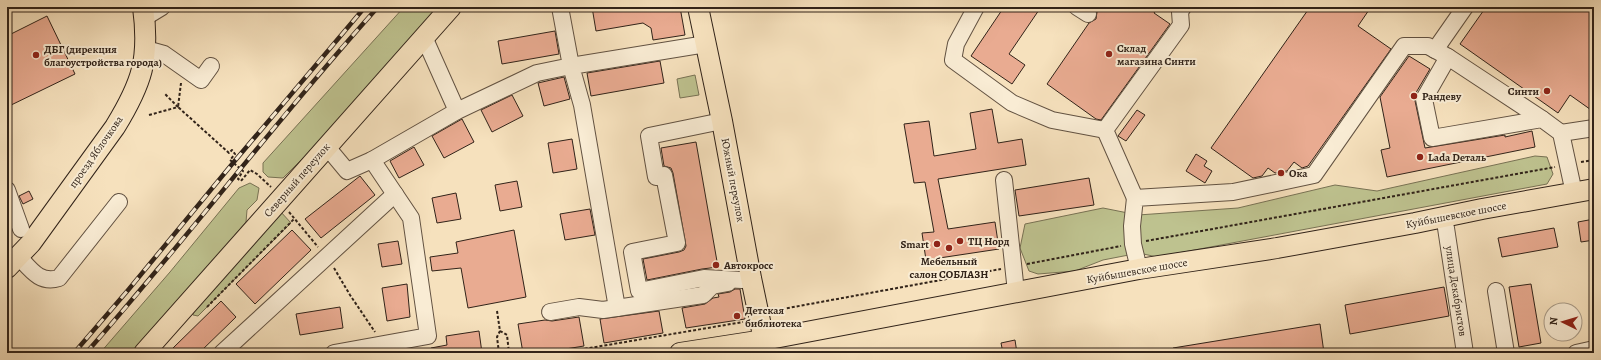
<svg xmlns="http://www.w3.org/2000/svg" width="1601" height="360" viewBox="0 0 1601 360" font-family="Alegreya,serif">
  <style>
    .green { fill: #bec28f; stroke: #787254 }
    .building { fill: #e9ab91; stroke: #312319 }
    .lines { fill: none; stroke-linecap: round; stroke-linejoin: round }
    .minor-casing { stroke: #625242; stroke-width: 18 }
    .major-casing { stroke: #312319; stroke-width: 22 }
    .path { stroke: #312319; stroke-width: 2; stroke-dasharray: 3 2; stroke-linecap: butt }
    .minor { stroke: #f9ecd4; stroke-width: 16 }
    .major { stroke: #f6e1bd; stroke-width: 20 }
    .rail-casing { stroke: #312319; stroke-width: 4.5 }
    .rail { stroke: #f9ecd4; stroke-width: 3; stroke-dasharray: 9; stroke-linecap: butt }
    .poi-dot { fill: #8f2418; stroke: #f9ecd4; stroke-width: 1.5 }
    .labels { text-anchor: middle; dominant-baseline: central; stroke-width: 4; stroke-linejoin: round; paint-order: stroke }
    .poi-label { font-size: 11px; font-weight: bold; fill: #312319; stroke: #f9ecd4; text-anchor: start }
    .street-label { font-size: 11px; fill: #312319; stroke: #f9ecd4 }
  </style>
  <rect width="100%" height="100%" fill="#f6e1bd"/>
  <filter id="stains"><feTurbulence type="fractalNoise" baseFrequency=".005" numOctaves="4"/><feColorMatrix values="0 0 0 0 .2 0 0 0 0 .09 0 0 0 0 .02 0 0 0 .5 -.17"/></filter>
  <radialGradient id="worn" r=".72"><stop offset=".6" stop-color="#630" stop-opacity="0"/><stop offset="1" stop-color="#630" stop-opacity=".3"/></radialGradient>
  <g class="green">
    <polygon points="404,7 438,7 310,151 283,178 268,177 263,172 263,163"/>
    <polygon points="695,75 699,95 680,98 677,79"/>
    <polygon points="1535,156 1547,157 1553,174 1547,184 1157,257 1139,253 1103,260 1075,271 1038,274 1029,271 1020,248 1025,224 1103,208 1138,215 1238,208 1335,185 1377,191"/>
    <polygon points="250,183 259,188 257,200 247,210 246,222 139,348 134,353 100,353 170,272 239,188"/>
    <polygon points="280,211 291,223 198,316 193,315 193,310"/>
  </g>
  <g class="building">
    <polygon points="592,7 680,7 685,35 653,40 651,28 643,23 596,31"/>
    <polygon points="1004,7 1041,7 1009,54 1025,65 1012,84 971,56"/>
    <polygon points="1100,7 1158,7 1154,13 1170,24 1101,120 1096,119 1047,84 1089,23 1096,19 1097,12"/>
    <polygon points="1310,7 1371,7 1358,26 1391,49 1308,166 1302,168 1294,162 1287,171 1275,173 1268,168 1262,176 1253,178 1211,148"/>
    <polygon points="1486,7 1594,7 1594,112 1570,95 1558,113 1460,44"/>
    <polygon points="47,16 75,74 7,107 7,36"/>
    <polygon points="555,31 559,54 502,64 498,41"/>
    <polygon points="1409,56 1430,69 1414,96 1425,148 1505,135 1505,137 1532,131 1535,147 1387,177 1381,150 1390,148 1380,97"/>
    <polygon points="660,61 664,83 591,96 587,73"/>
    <polygon points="564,77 570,99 544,106 538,83"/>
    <polygon points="512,95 523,116 492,132 481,110"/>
    <polygon points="992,109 998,143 1022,139 1026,165 938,179 948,229 995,222 999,249 926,260 922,233 934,232 925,182 914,183 904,124 929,121 934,156 976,149 970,113"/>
    <polygon points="1137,110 1145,115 1126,141 1118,136"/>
    <polygon points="462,119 474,142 444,158 432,136"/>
    <polygon points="572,139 577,169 553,173 548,143"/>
    <polygon points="696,142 718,267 702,269 647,280 643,259 679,252 684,250 686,246 673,173 671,168 664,166 661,148"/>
    <polygon points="414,147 424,165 399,178 390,161"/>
    <polygon points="1196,154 1207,161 1204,166 1212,171 1205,183 1186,171"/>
    <polygon points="360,176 375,195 321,238 305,219"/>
    <polygon points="1089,178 1094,205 1019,216 1015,190"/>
    <polygon points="517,181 522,207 500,211 495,185"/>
    <polygon points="29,191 33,199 23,204 19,196"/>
    <polygon points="456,193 461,219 437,223 432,198"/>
    <polygon points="590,209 595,235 565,240 560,214"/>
    <polygon points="1594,219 1594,240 1581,242 1578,222"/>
    <polygon points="1554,228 1558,247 1502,257 1498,238"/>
    <polygon points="292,230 311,250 255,304 236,284"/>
    <polygon points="514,230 526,297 468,308 461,268 432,271 430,257 458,253 456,242"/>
    <polygon points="398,241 402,264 382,267 378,244"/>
    <polygon points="407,284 410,317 387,321 382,288"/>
    <polygon points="1531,284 1541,343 1519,347 1509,287"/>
    <polygon points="1444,287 1449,316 1350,334 1345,305"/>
    <polygon points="735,289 740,289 745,319 686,328 682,308 705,304 713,298 719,297 718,294 730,292"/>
    <polygon points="221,301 236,317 199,353 176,353 172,349"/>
    <polygon points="340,307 343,328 300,335 296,314"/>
    <polygon points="659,311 663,333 604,343 600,319"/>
    <polygon points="579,317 584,346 541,353 523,353 518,324 545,320 552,321"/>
    <polygon points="1320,324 1324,353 1174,353 1173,348"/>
    <polygon points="479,331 482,353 431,353 431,348 447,345 446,336"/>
    <polygon points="1015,340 1017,353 1003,353 1001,343"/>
  </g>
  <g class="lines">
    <defs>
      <g id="minor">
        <polyline points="976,7 956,44 953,60 1012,103 1052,120 1105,130"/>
        <polyline points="1077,7 1088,14"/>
        <polyline points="144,18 162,7"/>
        <polyline points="424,37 457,111"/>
        <polyline points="146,49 164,54 201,80 211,66"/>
        <polyline points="1435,50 1465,7"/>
        <polyline points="1448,57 1542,119"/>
        <polyline points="722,121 649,136 656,177 664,175 677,243 632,252 639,291 704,278 742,280"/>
        <polyline points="1561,133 1594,128"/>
        <polyline points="327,147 347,171 372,160 457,111 537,73 571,66 560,7"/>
        <polyline points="1004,180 1016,292"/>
        <polyline points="7,190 21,229"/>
        <polyline points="1135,198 1105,130 1181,25 1180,12 1183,7"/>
        <polyline points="1446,228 1465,353"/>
        <path d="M19,257C31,270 40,284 59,278L119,202"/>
        <polyline points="1139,269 1133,244 1132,226 1135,198 1233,192 1314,175 1404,46 1428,46 1448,57 1424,99 1432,138 1542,119 1561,133 1574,193"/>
        <polyline points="1496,291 1506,353"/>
        <polyline points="617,308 582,105 571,66 706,44"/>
        <polyline points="550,312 579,307 603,310 703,295 712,286 728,283"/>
        <polyline points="764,340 767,353"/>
        <polyline points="222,353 395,194"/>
        <polyline points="334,353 428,336 411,218 372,160"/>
        <polyline points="1576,353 1594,349"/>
      </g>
      <g id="major">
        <polyline points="698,7 722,121 751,278 764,340"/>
        <path d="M7,268L31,243L115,127C142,83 150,59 143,7"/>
        <polyline points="144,353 451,7"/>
        <polyline points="680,353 764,340 1139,269 1277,248 1415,223 1482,209 1594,189"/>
      </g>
    </defs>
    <use href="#minor" class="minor-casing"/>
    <use href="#major" class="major-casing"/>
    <g class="path">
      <polyline points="181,83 178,107 229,153 232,150 235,154 230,160 243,171 238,179 241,181 250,170 257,174 271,187"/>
      <polyline points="149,115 178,107 165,94"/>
      <polyline points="1581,162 1594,160"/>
      <polyline points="289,212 318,247"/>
      <polyline points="1146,241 1555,167"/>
      <polyline points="1027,264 1121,246"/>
      <polyline points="334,268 350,295 375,332"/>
      <polyline points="207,307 294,219"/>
      <polyline points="777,310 1001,269"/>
      <polyline points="497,311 500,331 497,337 499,353"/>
      <polyline points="500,331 507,335 509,353"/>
      <polyline points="560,353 743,322"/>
    </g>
    <use href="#minor" class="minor"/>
    <use href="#major" class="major"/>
    <defs>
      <g id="rail">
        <polyline points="74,353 129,289 233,163 365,7"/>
        <path d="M86,353C186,240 277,119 378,7"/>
      </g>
    </defs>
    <use href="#rail" class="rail-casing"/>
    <use href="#rail" class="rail"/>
  </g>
  <g class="poi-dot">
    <circle cx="1109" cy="54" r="4"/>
    <circle cx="36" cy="55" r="4"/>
    <circle cx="1547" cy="91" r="4"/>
    <circle cx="1414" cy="96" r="4"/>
    <circle cx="1420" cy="157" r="4"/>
    <circle cx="1281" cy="173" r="4"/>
    <circle cx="960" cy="241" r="4"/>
    <circle cx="937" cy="244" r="4"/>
    <circle cx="949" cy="248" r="4"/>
    <circle cx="716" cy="265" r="4"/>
    <circle cx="737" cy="316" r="4"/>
  </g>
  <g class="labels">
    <g class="poi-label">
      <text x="1117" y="48">Склад<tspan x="1117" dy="13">магазина Синти</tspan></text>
      <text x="44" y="49">ДБГ (дирекция<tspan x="44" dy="13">благоустройства города)</tspan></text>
      <text x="1539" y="91" text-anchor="end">Синти</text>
      <text x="1422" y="96">Рандеву</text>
      <text x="1428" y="157">Lada Dеталь</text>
      <text x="1289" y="173">Ока</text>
      <text x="968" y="241">ТЦ Норд</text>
      <text x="929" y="244" text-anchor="end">Smart</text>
      <text x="949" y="261" text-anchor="middle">Мебельный<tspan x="949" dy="13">салон СОБЛАЗН</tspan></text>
      <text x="724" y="265">Автокросс</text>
      <text x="745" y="310">Детская<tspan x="745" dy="13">библиотека</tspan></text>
    </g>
    <g class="street-label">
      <text transform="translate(96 152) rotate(-55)">проезд Яблочкова</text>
      <text transform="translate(297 180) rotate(-49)">Северный переулок</text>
      <text transform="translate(733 180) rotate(79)">Южный переулок</text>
      <text transform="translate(1456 215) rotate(-11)">Куйбышевское шоссе</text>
      <text transform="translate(1137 271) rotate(-10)">Куйбышевское шоссе</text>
      <text transform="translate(1456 291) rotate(81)">улица Декабристов</text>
    </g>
  </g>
  <rect width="1601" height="360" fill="none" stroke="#f6e1bd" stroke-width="24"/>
  <rect x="8" y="8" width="1585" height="344" fill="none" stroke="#312319" stroke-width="2"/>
  <rect x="12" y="12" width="1577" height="336" fill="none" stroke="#312319"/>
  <g transform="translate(1563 322) rotate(275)"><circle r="19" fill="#f9ecd4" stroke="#a99c89"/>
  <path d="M0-3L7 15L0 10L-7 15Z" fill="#8f2418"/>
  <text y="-6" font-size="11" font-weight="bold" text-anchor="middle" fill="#312319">N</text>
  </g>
  <rect width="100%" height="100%" filter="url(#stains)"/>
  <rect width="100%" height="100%" fill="url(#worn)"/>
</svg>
